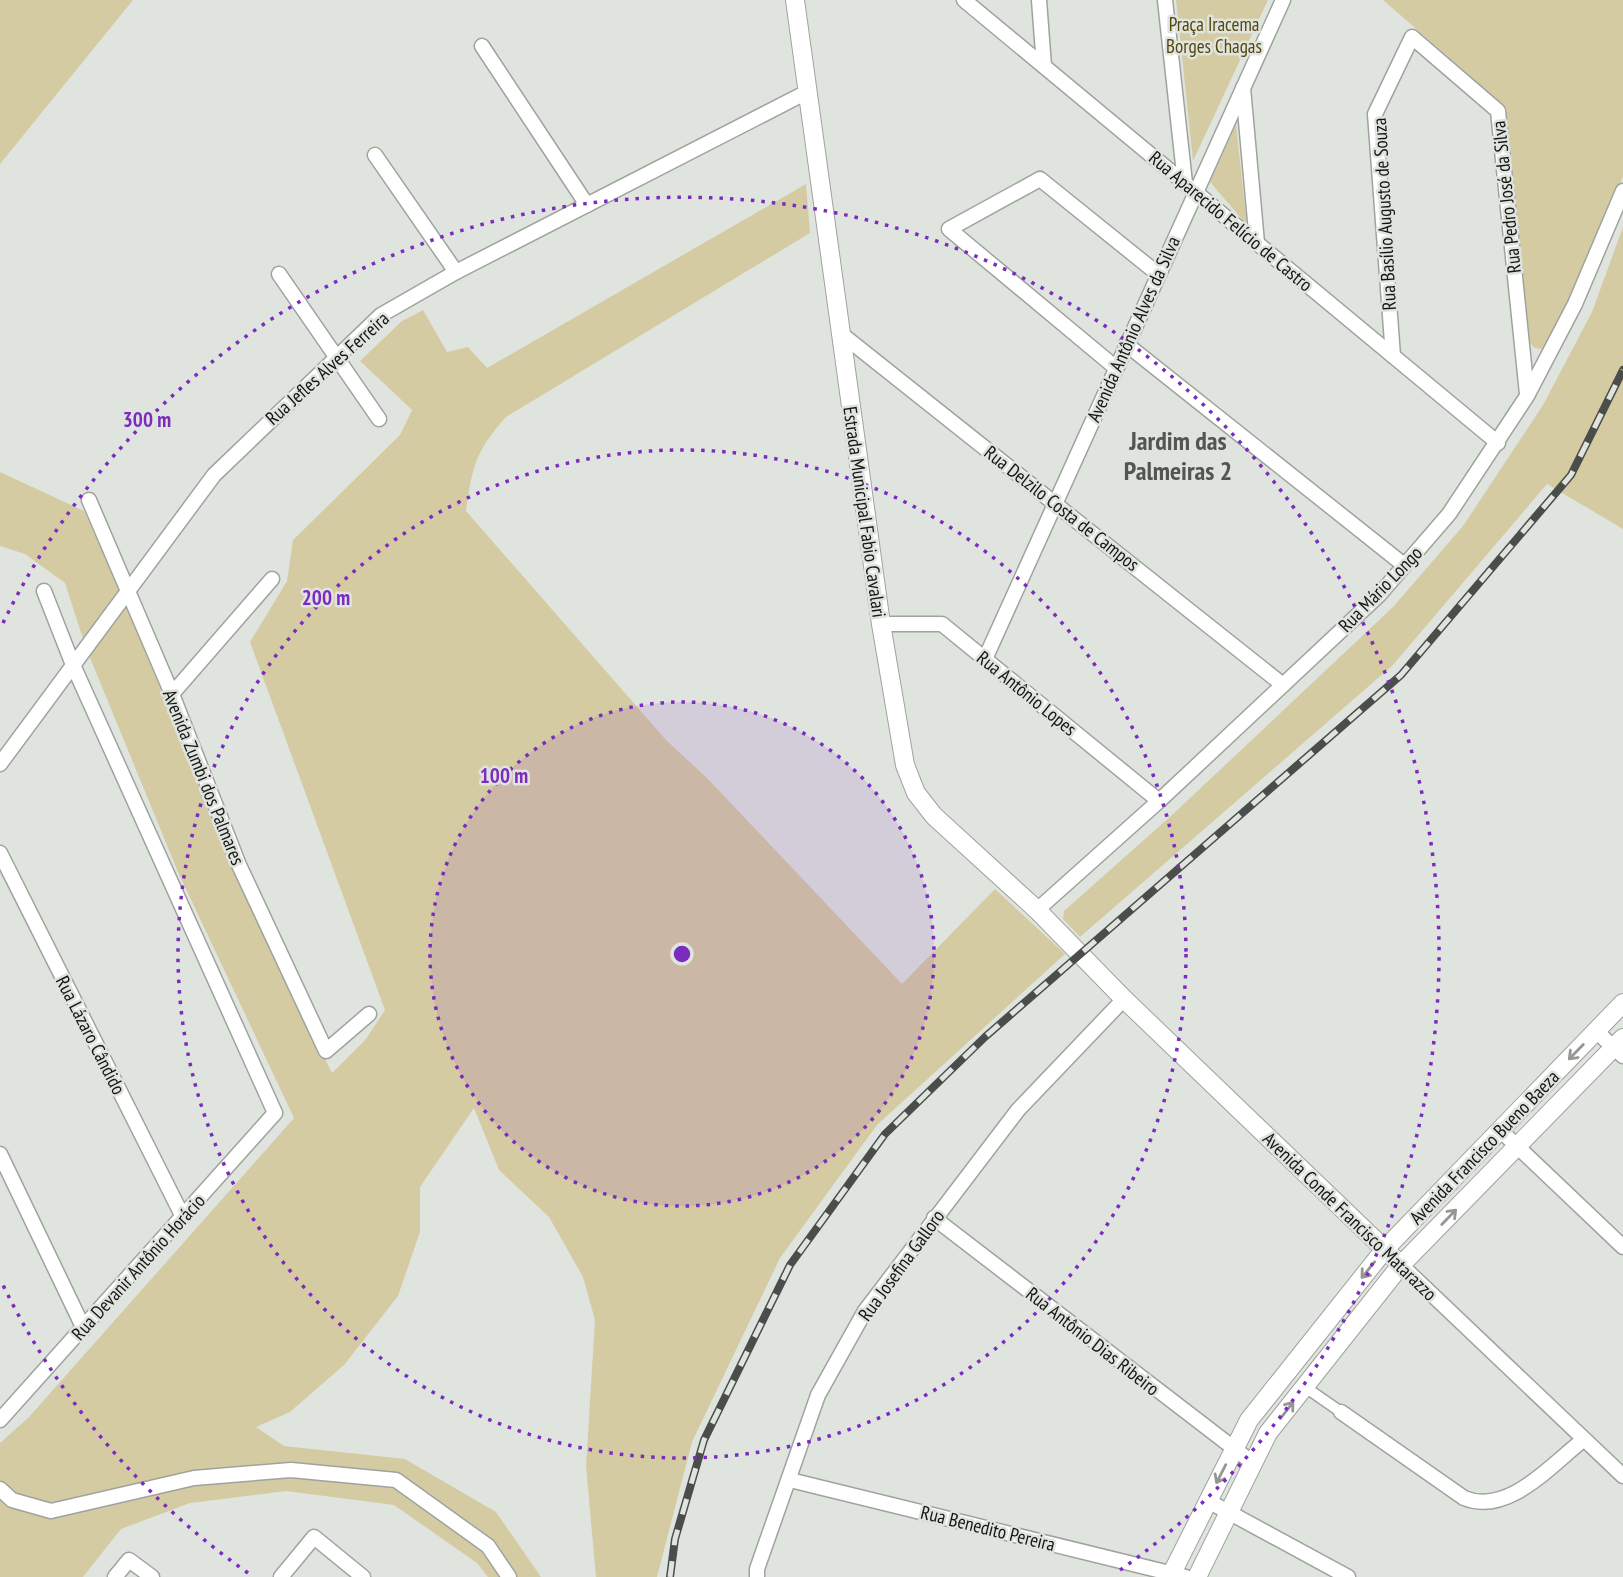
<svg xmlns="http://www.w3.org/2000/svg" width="1623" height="1577" viewBox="0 0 1623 1577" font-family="'PT Sans Narrow',sans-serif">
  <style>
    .green { fill: #d5cba3 }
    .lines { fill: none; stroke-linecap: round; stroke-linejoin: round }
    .pedestrian-casing { stroke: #9fa39e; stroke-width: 13 }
    .minor-casing { stroke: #9fa39e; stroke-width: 17 }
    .tertiary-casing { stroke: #9fa39e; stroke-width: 20 }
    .pedestrian { stroke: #fff; stroke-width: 10 }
    .minor { stroke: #fff; stroke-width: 14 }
    .tertiary { stroke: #fff; stroke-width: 18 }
    .rail-casing { stroke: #4b4d4a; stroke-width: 8 }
    .rail { stroke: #e0e4df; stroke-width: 5; stroke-dasharray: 16; stroke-linecap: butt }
    .oneway { stroke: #969695 }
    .ring { fill: none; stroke: #7b2cbf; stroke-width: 3.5; stroke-dasharray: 3.5 7 }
    .labels { text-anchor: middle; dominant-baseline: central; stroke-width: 5; stroke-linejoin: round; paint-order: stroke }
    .park-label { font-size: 19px; fill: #54470c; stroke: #e0e4df }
    .street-label { font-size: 19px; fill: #151614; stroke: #e0e4df }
    .district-label { font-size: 26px; font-weight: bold; fill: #525651; stroke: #e0e4df }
    .centre { fill: #7b2cbf; stroke: #e0e4df; stroke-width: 3.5 }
    .ring-label { font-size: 21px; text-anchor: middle; font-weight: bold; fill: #7b2cbf; stroke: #e0e4df; stroke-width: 5; stroke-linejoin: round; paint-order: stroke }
  </style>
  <rect width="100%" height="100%" fill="#e0e4df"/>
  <g class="green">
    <polygon points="0,0 133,0 0,164"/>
    <polygon points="1176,0 1268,0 1193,161"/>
    <polygon points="1383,0 1623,0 1623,177 1570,302 1542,349 1535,348 1530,343 1506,107"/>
    <polygon points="1236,125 1247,225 1210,182"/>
    <path d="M806,184L810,233L506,417C476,451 472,466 466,511L666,740L708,779L902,984L995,889L1065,954L877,1125L780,1258L692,1442L657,1577H596L586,1466L595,1320L583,1277L549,1217L499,1170L474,1108L420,1187V1232L398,1296L344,1365L290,1412L256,1427L284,1446L405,1459L496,1512L541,1577H488L477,1563L394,1505L286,1491L190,1503L121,1529L83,1577H0V1443L29,1417L294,1118L178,872L86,648L65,583L25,554L0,546V472L84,511L123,598L256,921L332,1073L366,1039L385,1010L250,642L287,581L293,540L400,435L412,410L360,361L402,321L423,310L447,352L468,347L487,368Z"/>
    <polygon points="1623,227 1623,529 1547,484 1392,666 1080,937 1063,919 1064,911 1172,815 1393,607 1463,526 1543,405 1592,312"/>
  </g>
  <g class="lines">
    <defs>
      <polyline id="pedestrian" points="1305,1387 1341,1412"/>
      <g id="minor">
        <polyline points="964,0 1498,443"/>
        <polyline points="1039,0 1044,66"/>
        <polyline points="1165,0 1185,183"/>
        <polyline points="482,46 587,205"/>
        <polyline points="1243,88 1257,243"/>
        <polyline points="375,155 456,272"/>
        <polyline points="279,274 379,419"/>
        <polyline points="840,333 1283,685"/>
        <polyline points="1126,344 1404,565"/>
        <polyline points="1393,356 1375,114 1412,37 1498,111 1527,394"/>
        <polyline points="1116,368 949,229 1040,179 1158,274"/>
        <polyline points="89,500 172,694 239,865 326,1051 369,1014"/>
        <polyline points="881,624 942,624 1159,801"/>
        <polyline points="985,659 1283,0"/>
        <polyline points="172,694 272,579"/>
        <polyline points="0,764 214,475 381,315 456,272 807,92"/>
        <polyline points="0,853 183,1217"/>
        <polyline points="1037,910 1159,801 1379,595 1449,514 1527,396 1575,304 1623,191"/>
        <polyline points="1596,1031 1623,1056"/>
        <polyline points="1500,1130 1623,1247"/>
        <polyline points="0,1154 84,1329"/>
        <polyline points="934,1218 1253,1463"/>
        <polyline points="1401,1265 1623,1476"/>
        <path d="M1341,1412L1464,1498C1508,1516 1551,1465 1583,1440"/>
        <polyline points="0,1420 275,1113 73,665 44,591"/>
        <polyline points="790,1480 1186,1577"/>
        <polyline points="0,1489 12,1500 51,1511 194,1478 291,1470 396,1480 488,1546 509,1577"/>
        <polyline points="1208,1501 1348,1577"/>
        <polyline points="115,1577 129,1560 152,1577"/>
        <polyline points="281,1577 314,1537 363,1577"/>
        <polyline points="757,1577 757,1569 818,1395 865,1311 1018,1110 1124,999"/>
      </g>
      <g id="tertiary">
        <polyline points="795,0 881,624 905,765 916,793 934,816 1037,910 1124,999 1401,1265"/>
        <polyline points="1170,1577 1249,1420 1385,1249 1623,1003"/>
        <polyline points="1197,1577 1268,1433 1401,1265 1623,1038"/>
      </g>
    </defs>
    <use href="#pedestrian" class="pedestrian-casing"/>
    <use href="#minor" class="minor-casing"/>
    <use href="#tertiary" class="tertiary-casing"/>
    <use href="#pedestrian" class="pedestrian"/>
    <use href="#minor" class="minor"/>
    <use href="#tertiary" class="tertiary"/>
    <defs>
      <polyline id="rail" points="670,1577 675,1539 704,1440 790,1265 885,1134 985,1037 1401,675 1571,475 1623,370"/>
    </defs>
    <use href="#rail" class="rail-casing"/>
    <use href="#rail" class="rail"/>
  </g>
  <defs><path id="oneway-shaft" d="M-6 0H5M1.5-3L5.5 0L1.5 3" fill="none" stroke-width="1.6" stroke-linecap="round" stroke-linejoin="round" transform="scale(1.75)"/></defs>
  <g class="oneway">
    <use href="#oneway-shaft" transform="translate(1576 1052) rotate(134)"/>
    <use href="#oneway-shaft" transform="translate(1449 1217) rotate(-46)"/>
    <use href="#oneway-shaft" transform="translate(1368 1270) rotate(129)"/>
    <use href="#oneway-shaft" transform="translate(1287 1410) rotate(-52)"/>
    <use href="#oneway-shaft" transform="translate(1221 1474) rotate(117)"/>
  </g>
  <circle cx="682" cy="954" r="252" fill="#7b2cbf" fill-opacity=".12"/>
  <g class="ring">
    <circle cx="682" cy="954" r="252"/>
    <circle cx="682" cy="954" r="504"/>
    <path d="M248 1573A756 756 0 0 1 3 1285M3 623A756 756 0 1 1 1116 1573"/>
  </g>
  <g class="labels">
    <g class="park-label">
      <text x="1214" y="24">Praça Iracema<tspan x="1214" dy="22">Borges Chagas</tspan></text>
    </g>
    <g class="street-label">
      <text transform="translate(1506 197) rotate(-96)">Rua Pedro José da Silva</text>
      <text transform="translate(1384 214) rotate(-93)">Rua Basílio Augusto de Souza</text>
      <text transform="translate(1231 221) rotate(40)">Rua Aparecido Felício de Castro</text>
      <text transform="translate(1133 329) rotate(-66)">Avenida Antônio Alves da Silva</text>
      <text transform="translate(327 368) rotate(-42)">Rua Jefles Alves Ferreira</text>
      <text transform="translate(1062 508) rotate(38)">Rua Delzilo Costa de Campos</text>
      <text transform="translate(865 512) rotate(82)">Estrada Municipal Fabio Cavalari</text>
      <text transform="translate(1380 589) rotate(-46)">Rua Mário Longo</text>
      <text transform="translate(1027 693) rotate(39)">Rua Antônio Lopes</text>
      <text transform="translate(204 777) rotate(68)">Avenida Zumbi dos Palmares</text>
      <text transform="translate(91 1035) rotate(63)">Rua Lázaro Cândido</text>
      <text transform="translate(1484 1147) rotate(-46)">Avenida Francisco Bueno Baeza</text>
      <text transform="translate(1350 1216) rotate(44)">Avenida Conde Francisco Matarazzo</text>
      <text transform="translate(901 1265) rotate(-54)">Rua Josefina Galloro</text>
      <text transform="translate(138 1267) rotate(-48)">Rua Devanir Antônio Horácio</text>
      <text transform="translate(1093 1341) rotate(38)">Rua Antônio Dias Ribeiro</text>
      <text transform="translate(988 1528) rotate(14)">Rua Benedito Pereira</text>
    </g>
    <g class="district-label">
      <text x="1178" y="440">Jardim das<tspan x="1178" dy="30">Palmeiras 2</tspan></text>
    </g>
  </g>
  <circle cx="682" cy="954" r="10" class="centre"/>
  <g class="ring-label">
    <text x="147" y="427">300 m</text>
    <text x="326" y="605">200 m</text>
    <text x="504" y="783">100 m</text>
  </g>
</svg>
